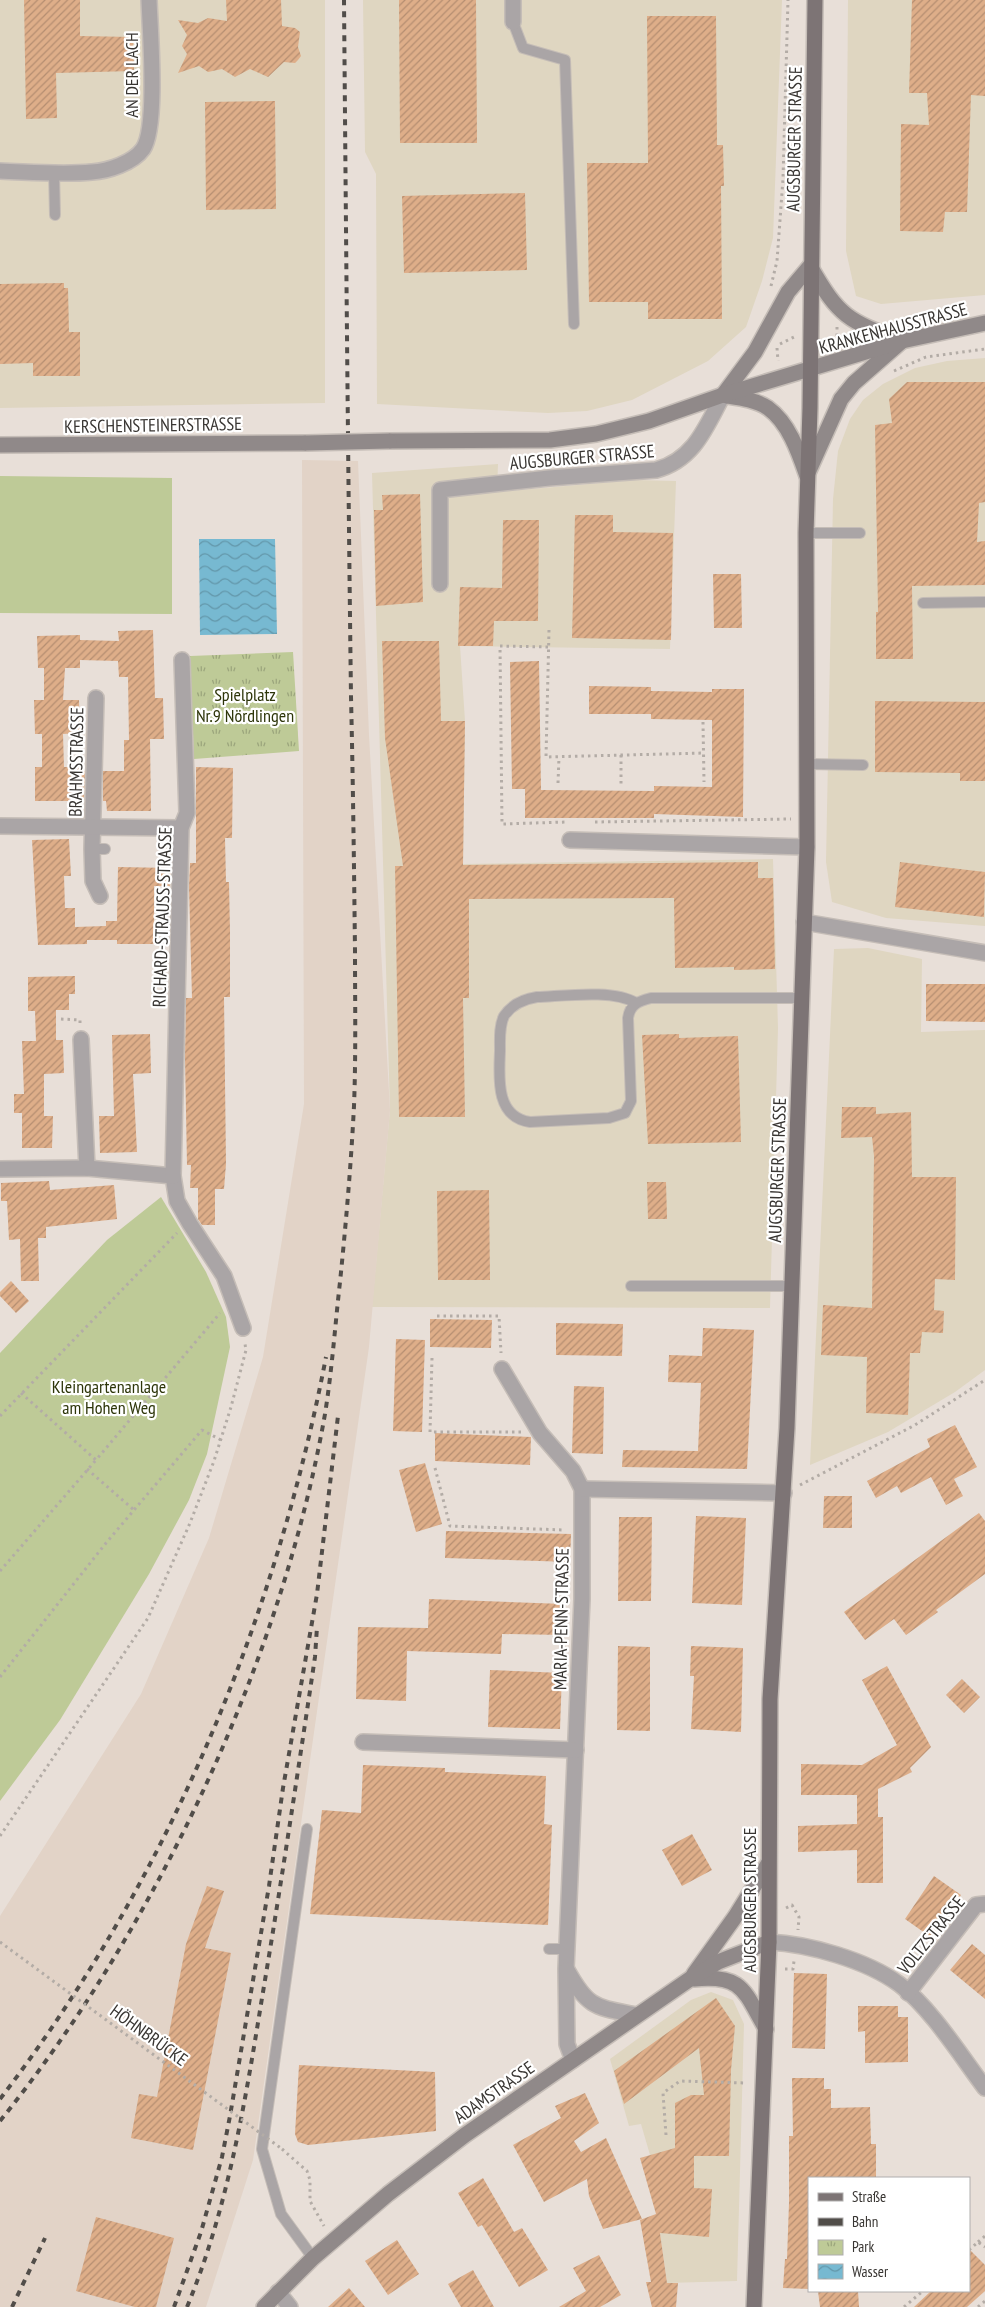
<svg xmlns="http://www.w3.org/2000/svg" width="985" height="2307" viewBox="0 0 985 2307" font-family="'PT Sans Narrow',sans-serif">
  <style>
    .commercial { fill: #dfd6c1 }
    .built { fill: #e2d3c7 }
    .green { fill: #beca97 }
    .park { fill: url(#park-tufts) }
    .water { fill: url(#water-waves) }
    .building { fill: url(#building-hatch) }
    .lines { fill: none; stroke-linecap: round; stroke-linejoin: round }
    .lane-casing { stroke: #c5bdb7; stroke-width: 12 }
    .street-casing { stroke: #c5bdb7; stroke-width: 18 }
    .secondary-casing { stroke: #c5bdb7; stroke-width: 18 }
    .primary-casing { stroke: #c5bdb7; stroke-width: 18 }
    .path { stroke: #b3aca6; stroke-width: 3; stroke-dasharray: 2.5 4; stroke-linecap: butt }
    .lane { stroke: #aaa5a6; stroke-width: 10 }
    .street { stroke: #aaa5a6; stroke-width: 15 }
    .secondary { stroke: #908989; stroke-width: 15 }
    .primary { stroke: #7d7475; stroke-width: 15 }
    .rail { stroke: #514d49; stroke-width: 4; stroke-dasharray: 6 6; stroke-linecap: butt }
    .secondary-bridge-casing { stroke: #c5bdb7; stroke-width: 18; stroke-linecap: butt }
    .path-bridge { stroke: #b3aca6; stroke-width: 3; stroke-dasharray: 2.5 4; stroke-linecap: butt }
    .secondary-bridge { stroke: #908989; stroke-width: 15 }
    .labels { text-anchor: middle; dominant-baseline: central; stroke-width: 4.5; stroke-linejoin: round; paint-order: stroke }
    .street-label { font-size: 18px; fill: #383532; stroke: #fff }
    .park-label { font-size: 18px; fill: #2d3509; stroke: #fff }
  </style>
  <defs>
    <pattern id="park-tufts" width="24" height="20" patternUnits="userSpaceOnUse" patternTransform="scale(1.25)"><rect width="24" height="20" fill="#beca97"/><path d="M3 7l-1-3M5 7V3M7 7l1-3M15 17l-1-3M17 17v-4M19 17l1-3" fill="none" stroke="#9ba57c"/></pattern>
    <pattern id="water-waves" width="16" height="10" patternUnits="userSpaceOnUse" patternTransform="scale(1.25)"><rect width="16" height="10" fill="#77b9d1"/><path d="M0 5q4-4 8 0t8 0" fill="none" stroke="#6397aa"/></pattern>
    <pattern id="building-hatch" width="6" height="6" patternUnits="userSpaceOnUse" patternTransform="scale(1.25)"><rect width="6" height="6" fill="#deae89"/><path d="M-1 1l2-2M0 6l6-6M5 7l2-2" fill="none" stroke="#b58e71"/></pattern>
  </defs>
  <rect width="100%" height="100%" fill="#e8dfd8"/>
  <g class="commercial">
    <polygon points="0,0 325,0 325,403 0,408"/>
    <polygon points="363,0 782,0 773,238 762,281 746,327 708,361 632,400 587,411 548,413 377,404 376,174 365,152"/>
    <polygon points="848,0 985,0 985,295 881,304 856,296 846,251"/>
    <polygon points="985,358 985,926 886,918 832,902 826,862 833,499 838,451 850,419 863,400 883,384 915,368 947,361"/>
    <polygon points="498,464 497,492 635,480 676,481 670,649 460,646 465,721 463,864 773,859 778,1028 770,1308 372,1307 390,1110 372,473"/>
    <polygon points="868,948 922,959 921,1032 985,1030 985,1370 955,1392 888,1432 810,1465 834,949"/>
    <polygon points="711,1992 733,2000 744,2024 737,2281 667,2283 656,2204 656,2179 650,2155 641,2124 629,2126 610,2059 691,2000"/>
  </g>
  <polygon class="built" points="302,460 358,461 369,735 390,1110 369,1347 253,2160 206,2307 0,2307 0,1916 141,1694 209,1538 263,1357 304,1104"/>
  <g class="green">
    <polygon points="0,476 172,478 172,614 0,613"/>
    <polygon points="161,1197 206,1272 226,1317 230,1347 207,1454 189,1500 149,1574 60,1720 0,1801 0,1353 107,1240"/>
  </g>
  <polygon class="park" points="293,652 299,751 194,759 190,656"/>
  <polygon class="water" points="199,539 275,539 277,634 200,635"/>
  <g class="building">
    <polygon points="24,0 80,0 80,36 133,37 134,71 56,73 57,118 26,119"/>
    <polygon points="226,0 281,0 282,26 295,28 300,32 298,47 301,56 298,60 295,63 284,62 268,77 250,69 235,77 222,69 208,72 199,66 178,73 187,54 182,46 187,35 178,20 198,23 208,18 227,21"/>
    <polygon points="399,0 476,0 477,143 400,143"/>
    <polygon points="912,0 985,0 985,96 971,95 967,212 945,212 943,232 900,231 901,124 929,125 927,93 909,93"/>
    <polygon points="647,16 716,16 717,145 723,145 724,186 721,186 722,319 648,319 648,302 589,302 587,163 648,163"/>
    <polygon points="275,101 276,209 206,210 205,102"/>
    <polygon points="525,193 527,270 404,273 402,196"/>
    <polygon points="64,283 64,288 68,288 69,332 80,332 80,376 33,376 33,363 0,364 0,284"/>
    <polygon points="907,382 985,382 985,502 979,503 977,542 985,541 985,585 912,586 913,659 876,659 876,612 878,612 875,425 892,423 889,399"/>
    <polygon points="420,494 423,602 376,606 374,510 383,510 382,495"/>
    <polygon points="575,515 613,515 613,532 673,533 671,640 572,638"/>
    <polygon points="503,520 539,520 538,621 494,621 493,646 458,646 460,587 502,588"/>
    <polygon points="713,574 741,574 742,628 714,628"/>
    <polygon points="153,630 155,698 163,698 164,739 150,739 151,811 107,811 106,801 103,801 103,771 124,771 124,740 129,740 128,677 119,677 118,661 80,660 80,668 65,668 63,700 79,700 80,733 63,734 64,767 81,767 81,771 85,771 84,801 35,801 35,767 42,767 42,734 35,734 34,700 44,700 44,668 38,668 37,636 80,635 80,640 119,641 118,631"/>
    <polygon points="382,641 439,641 441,721 465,721 463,865 758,862 758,878 773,878 775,969 734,970 734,967 675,968 674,898 469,899 469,998 463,998 465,1117 399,1117 395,866 403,866 385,738"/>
    <polygon points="539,661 541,790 654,791 654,786 712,787 712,720 651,719 651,714 589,714 589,686 651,687 651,691 712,692 712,689 744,689 743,817 654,814 654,818 525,818 525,789 512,789 510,662"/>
    <polygon points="875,701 985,702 985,781 960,781 960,773 875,772"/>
    <polygon points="196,767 233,768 232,838 225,838 226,882 229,882 230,931 230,997 224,997 226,1164 224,1189 215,1189 215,1225 202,1225 198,1219 198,1188 190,1188 191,1165 187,1165 185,1058 186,998 192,998 189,887 190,863 196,863"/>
    <polygon points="69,839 71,876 64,876 65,908 75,908 75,927 106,926 106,921 117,921 118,867 171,868 170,886 154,886 154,944 117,944 117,940 87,940 87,944 38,945 32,840"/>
    <polygon points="900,862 985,872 984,917 895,907"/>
    <polygon points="75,976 75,994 69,994 69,1010 56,1010 56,1040 63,1040 64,1073 44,1074 44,1116 53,1116 52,1148 22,1148 22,1113 14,1113 14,1094 24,1094 22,1041 36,1041 35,1011 28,1011 28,977"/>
    <polygon points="926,984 985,984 985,1022 926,1021"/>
    <polygon points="150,1034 151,1073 133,1074 137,1152 100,1153 99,1116 114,1116 112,1035"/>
    <polygon points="679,1034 679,1038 738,1036 741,1142 648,1144 642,1035"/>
    <polygon points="842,1107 876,1107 876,1114 911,1112 912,1177 956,1177 955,1280 935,1279 934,1310 944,1311 943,1333 922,1332 920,1353 910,1353 908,1415 866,1413 867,1357 821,1355 823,1305 872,1308 874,1156 872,1137 841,1138"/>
    <polygon points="49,1181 50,1190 114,1185 117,1219 46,1227 46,1238 38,1238 39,1281 21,1281 20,1239 9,1240 7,1201 1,1201 1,1183"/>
    <polygon points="647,1182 666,1182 667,1219 648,1219"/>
    <polygon points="489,1190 490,1280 438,1280 437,1191"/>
    <polygon points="11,1281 29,1301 16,1313 0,1296 0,1292"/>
    <polygon points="430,1319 492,1320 491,1348 430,1347"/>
    <polygon points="556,1323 623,1324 622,1356 556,1355"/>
    <polygon points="703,1328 754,1330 747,1469 622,1467 623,1450 698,1451 701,1383 668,1382 669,1355 702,1356"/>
    <polygon points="396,1339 425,1340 422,1432 393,1431"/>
    <polygon points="574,1386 604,1387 603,1454 572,1453"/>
    <polygon points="955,1425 977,1467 954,1479 963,1496 946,1505 931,1477 901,1493 897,1486 876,1498 867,1481 930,1447 927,1439"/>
    <polygon points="435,1433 531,1437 530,1465 435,1461"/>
    <polygon points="425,1463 442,1524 416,1532 399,1470"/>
    <polygon points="824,1496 852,1496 852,1528 823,1528"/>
    <polygon points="979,1513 985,1521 985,1574 936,1610 938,1612 906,1635 894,1619 865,1640 844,1612"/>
    <polygon points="696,1516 746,1518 742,1605 692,1603"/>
    <polygon points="619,1517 652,1517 651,1601 618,1601"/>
    <polygon points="446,1531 571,1534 570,1562 445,1558"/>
    <polygon points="429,1599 564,1604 563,1635 502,1634 501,1654 407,1651 406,1701 356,1699 358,1627 428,1628"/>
    <polygon points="618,1646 650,1647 650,1731 617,1730"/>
    <polygon points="691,1646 743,1648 741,1732 691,1729 694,1676 690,1676"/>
    <polygon points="887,1666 931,1747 910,1768 912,1772 878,1789 878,1817 883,1817 883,1883 857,1883 857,1850 798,1852 798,1826 857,1824 857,1795 801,1795 801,1764 862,1765 897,1745 862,1680"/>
    <polygon points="490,1670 562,1673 560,1729 488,1727"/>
    <polygon points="962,1679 980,1697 964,1713 946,1695"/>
    <polygon points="363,1765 445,1768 445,1772 546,1776 544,1824 552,1825 548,1925 310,1914 322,1810 361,1813"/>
    <polygon points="692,1834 712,1870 682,1886 662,1850"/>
    <polygon points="934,1876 961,1895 932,1938 905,1919"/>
    <polygon points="207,1886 224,1891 205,1948 231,1953 193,2150 131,2138 139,2094 157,2097 186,1944"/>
    <polygon points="972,1944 985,1955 985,1999 950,1970"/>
    <polygon points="794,1973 827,1974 825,2049 792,2048"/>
    <polygon points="716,1998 735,2026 731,2070 729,2156 694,2156 694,2188 712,2189 709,2237 660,2233 667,2283 678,2283 676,2307 652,2307 646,2282 651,2282 640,2220 656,2214 640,2158 675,2148 675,2103 691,2095 704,2095 699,2048 624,2104 614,2071"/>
    <polygon points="858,2006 898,2006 898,2017 908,2017 908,2062 865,2063 865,2031 858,2032"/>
    <polygon points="299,2065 435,2072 436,2131 308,2145 298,2142 295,2134"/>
    <polygon points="792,2078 824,2078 824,2089 831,2089 831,2108 870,2107 871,2144 876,2144 876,2178 809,2178 809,2289 783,2288 785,2259 787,2259 789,2203 789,2136 793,2136"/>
    <polygon points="585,2093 599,2123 574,2141 581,2152 606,2138 642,2219 603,2229 589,2196 587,2179 544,2202 513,2145 561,2118 555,2106"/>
    <polygon points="483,2178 514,2232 522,2228 548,2270 519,2287 482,2225 478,2227 458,2193"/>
    <polygon points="96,2217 174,2238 156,2307 135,2307 76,2291"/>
    <polygon points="397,2240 419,2274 388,2295 365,2261"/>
    <polygon points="969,2249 985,2265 985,2291 967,2307 914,2307 931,2291 969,2291"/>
    <polygon points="599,2255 621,2295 600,2307 559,2307 586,2291 573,2268"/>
    <polygon points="473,2270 494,2307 461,2307 448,2284"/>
    <polygon points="349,2288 365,2307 328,2307"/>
    <polygon points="818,2291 858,2291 859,2307 820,2307"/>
  </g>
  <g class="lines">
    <defs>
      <g id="lane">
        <polyline points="513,22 523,48 565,60 574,324"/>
        <polyline points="54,172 55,215"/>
        <polyline points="806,533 860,533"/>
        <polyline points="923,603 985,602"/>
        <polyline points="808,764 863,765"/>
        <polyline points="92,849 105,849"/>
        <path d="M636,1003C613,989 564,996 537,997C524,999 512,1004 504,1016C499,1026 500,1039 500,1051C499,1077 495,1117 530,1122L609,1118L625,1113L631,1101L628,1018C630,1004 639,1001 651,998H800"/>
        <polyline points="631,1286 792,1286"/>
        <polyline points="307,1829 262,2149 281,2214 313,2258"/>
        <polyline points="549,1949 567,1949"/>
      </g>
      <g id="street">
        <polyline points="513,0 513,22"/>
        <path d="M0,171C30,172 62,175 92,172C108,171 133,163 143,149C158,127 150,30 149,0"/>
        <path d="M440,584V490L549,478L656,470C694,460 706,427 723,395"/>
        <polyline points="96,698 92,849 93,881 100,896"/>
        <polyline points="0,826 181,828"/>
        <polyline points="570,840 807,847"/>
        <polyline points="804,922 985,953"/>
        <polyline points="81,1039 87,1168"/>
        <polyline points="0,1169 87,1168 173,1176 177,1201 190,1224 224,1276 243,1328"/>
        <polyline points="173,1176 181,828 187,813 182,660"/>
        <polyline points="502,1369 540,1433 573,1471 582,1489 582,1599 566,1969 567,2044 573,2060"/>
        <polyline points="582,1489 784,1493"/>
        <polyline points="363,1742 576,1750"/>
        <path d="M769,1942C809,1944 866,1960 899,1984C931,2008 961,2056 985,2088"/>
        <path d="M567,1970C588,2008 595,2007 636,2015"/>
        <polyline points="908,1993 976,1905 985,1904"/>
        <polyline points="278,2292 290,2307"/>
      </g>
      <g id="secondary">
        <path d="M723,395L755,352L788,292L810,266C839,317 848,321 902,341L854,383L841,399L807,475"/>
        <path d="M727,396C740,398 756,400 768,408C789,423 799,453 807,476"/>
        <polyline points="389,441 550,440 596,434 649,421 723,395 902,341 985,323"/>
        <polyline points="0,445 306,443"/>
        <polyline points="694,1974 735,1917 768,1864"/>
        <path d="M694,1979C743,1974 744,1991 766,2029"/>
        <polyline points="264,2307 313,2258 388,2194 465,2135 690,1979 718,1962 769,1942"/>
      </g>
      <polyline id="primary" points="754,2307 769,1942 770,1699 787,1428 807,847 806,533 810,408 815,0"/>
    </defs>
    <use href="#lane" class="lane-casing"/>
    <use href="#street" class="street-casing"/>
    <use href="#secondary" class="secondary-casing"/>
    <use href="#primary" class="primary-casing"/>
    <g class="path">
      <polyline points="771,286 777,261 783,179 788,0"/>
      <polyline points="837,327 837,343"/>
      <polyline points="780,344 794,337"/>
      <polyline points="777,348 778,361"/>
      <polyline points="894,371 926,357 985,349"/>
      <polyline points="549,630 546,757 704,753"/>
      <polyline points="548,647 500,646 502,824 566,822"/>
      <polyline points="703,722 704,782"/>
      <polyline points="621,755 621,784"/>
      <polyline points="558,783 559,757"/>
      <polyline points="595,822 791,819"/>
      <polyline points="61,1019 80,1020 80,1023"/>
      <polyline points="437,1316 499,1316 501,1353"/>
      <polyline points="432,1358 430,1432 521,1432"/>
      <polyline points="21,1393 96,1460 220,1313"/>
      <polyline points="0,1416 177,1233"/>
      <polyline points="435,1468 450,1526 565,1530"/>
      <polyline points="87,1469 134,1510"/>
      <polyline points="800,1485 915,1425 985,1380"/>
      <polyline points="0,1571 96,1460"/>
      <polyline points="0,1677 106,1543 202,1430 221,1440"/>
      <polyline points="0,1836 148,1618 190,1523 214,1461 231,1407 246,1350 245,1344"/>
      <polyline points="786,1908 792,1905 799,1917 798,1930"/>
      <polyline points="785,1969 793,1969 794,1961"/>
      <polyline points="666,2135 663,2093 680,2081 746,2083"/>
      <polyline points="282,2149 307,2171 310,2180 310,2201 324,2226"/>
      <polyline points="978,2242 985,2236"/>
      <polyline points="969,2250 978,2242 985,2247"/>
      <polyline points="904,2307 923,2291"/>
      <polyline points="978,2307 985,2301"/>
    </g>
    <use href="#lane" class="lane"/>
    <use href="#street" class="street"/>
    <use href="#secondary" class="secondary"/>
    <use href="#primary" class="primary"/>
    <g class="rail">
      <path d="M0,2099C165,1885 275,1623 326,1357"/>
      <path d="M0,2121C156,1928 282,1659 325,1414C332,1370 335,1326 340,1282C346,1223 351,1165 354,1106C356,1054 355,1002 355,951C354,866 353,781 351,697C348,464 346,232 344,0"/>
      <polyline points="12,2307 45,2238"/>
      <polyline points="174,2307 201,2232 222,2157 230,2116 269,1886 283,1788 317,1594 338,1416"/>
      <path d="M187,2307C228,2208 245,2103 262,1998C281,1885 298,1771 315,1657L317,1627"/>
    </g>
    <defs>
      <polyline id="secondary-bridge" points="306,443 389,441"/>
    </defs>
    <use href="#secondary-bridge" class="secondary-bridge-casing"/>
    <polyline class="path-bridge" points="0,1942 282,2149"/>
    <use href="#secondary-bridge" class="secondary-bridge"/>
  </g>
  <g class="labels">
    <g class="street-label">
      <text transform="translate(131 75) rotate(-90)">AN DER LACH</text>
      <text transform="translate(794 139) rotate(-89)">AUGSBURGER STRASSE</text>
      <text transform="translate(893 328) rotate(-15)">KRANKENHAUSSTRASSE</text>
      <text transform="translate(153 425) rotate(-1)">KERSCHENSTEINERSTRASSE</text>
      <text transform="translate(582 457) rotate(-5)">AUGSBURGER STRASSE</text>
      <text transform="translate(76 762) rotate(-89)">BRAHMSSTRASSE</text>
      <text transform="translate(162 917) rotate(-88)">RICHARD-STRAUSS-STRASSE</text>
      <text transform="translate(777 1170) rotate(-88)">AUGSBURGER STRASSE</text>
      <text transform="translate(561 1619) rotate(-89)">MARIA-PENN-STRASSE</text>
      <text transform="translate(749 1900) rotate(-90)">AUGSBURGER STRASSE</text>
      <text transform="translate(931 1935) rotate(-51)">VOLTZSTRASSE</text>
      <text transform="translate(149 2035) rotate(36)">HÖHNBRÜCKE</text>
      <text transform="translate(494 2092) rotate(-35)">ADAMSTRASSE</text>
    </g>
    <g class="park-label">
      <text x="245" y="694">Spielplatz<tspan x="245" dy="21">Nr.9 Nördlingen</tspan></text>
      <text x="109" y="1386">Kleingartenanlage<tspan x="109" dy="21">am Hohen Weg</tspan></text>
    </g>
  </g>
  <rect x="808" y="2177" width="162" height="115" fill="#ffffff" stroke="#afaead"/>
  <rect x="818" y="2193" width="25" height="8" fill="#7d7475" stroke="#afaead"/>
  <text x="852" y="2202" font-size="15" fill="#383532">Straße</text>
  <rect x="818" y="2218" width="25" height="8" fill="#514d49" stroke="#afaead"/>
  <text x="852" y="2227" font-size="15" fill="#383532">Bahn</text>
  <rect x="818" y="2240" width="25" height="15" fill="url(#park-tufts)" stroke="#afaead"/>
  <text x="852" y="2252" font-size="15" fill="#383532">Park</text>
  <rect x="818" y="2264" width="25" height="15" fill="url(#water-waves)" stroke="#afaead"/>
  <text x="852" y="2277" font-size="15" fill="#383532">Wasser</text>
</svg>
